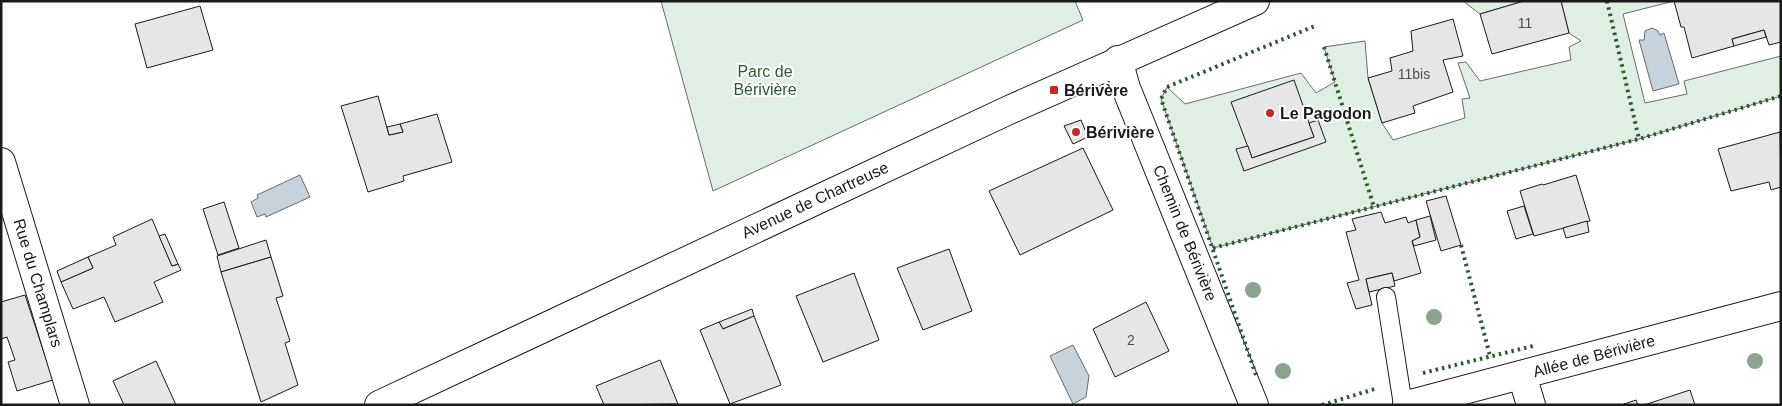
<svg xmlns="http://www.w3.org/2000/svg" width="1782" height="406" viewBox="0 0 1782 406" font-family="Helvetica,sans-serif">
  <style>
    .green { fill: #e0efe3; stroke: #6a6a6a }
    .water { fill: #c6d2dc; stroke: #6a6a6a }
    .building { fill: #e6e6e6; stroke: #1a1a1a }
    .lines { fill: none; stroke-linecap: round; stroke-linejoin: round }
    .lane-casing { stroke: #1a1a1a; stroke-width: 20 }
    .street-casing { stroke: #1a1a1a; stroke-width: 30 }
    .secondary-casing { stroke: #1a1a1a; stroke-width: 30 }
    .lane { stroke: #fff; stroke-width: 18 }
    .street { stroke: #fff; stroke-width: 28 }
    .secondary { stroke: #fff; stroke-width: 28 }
    .hedge { stroke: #2b5a34; stroke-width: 4; stroke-dasharray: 2.5 4; stroke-linecap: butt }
    .tree { fill: #8aa48f }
    .poi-dot { fill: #c62828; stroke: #fff; stroke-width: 2 }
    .labels { text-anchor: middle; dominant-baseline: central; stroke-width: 4; stroke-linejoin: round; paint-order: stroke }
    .number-label { font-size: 14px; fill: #4d4d4d }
    .park-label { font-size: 16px; fill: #2b5a34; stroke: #fff }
    .poi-label { font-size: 16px; font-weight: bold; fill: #1a1a1a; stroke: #fff; text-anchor: start }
    .street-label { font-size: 16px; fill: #1a1a1a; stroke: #fff }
  </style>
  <rect width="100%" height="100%" fill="#fff"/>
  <g class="green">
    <polygon points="661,1 1075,1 1083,20 713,191"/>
    <polygon points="1463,1 1524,1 1480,14"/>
    <polygon points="1561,1 1674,1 1623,14 1645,103 1687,94 1684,81 1781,56 1781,96 1639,139 1213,248 1161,99 1167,87 1185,104 1301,73 1316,93 1335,82 1324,47 1365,41 1368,78 1382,123 1393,140 1465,118 1462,99 1470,98 1458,63 1466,62 1480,81 1571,60 1569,47 1581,41 1569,33"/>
  </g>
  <g class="water">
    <polygon points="1652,28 1658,31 1660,35 1664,33 1679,84 1653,91 1639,40 1644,40 1645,31"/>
    <polygon points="300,175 310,197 266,217 265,214 257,217 251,202 258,198 257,195"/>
    <polygon points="1073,345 1089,376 1086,397 1073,404 1050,356"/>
  </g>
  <g class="building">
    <polygon points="1524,1 1561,1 1569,33 1492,54 1480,14"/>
    <polygon points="1781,1 1781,42 1769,45 1764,30 1732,39 1734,46 1692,58 1684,27 1681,27 1674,1"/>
    <polygon points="200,6 213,50 147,68 135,24"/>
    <polygon points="1453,19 1463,56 1443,60 1453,92 1413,106 1415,113 1382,123 1368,78 1392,71 1390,58 1413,51 1411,31"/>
    <polygon points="1764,30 1766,37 1734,46 1732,39"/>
    <polygon points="1294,80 1314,137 1252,158 1231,102"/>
    <polygon points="378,96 389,135 403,132 400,124 437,114 452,162 403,176 404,181 368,192 341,106"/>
    <polygon points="1081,120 1088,137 1073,144 1064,126"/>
    <polygon points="1318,120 1326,142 1244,171 1236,149 1248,146 1252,158 1314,137 1309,123"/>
    <polygon points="400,124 403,132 389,135 387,127"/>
    <polygon points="1780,132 1781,187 1771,190 1769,182 1731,191 1718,149"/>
    <polygon points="1083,148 1113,210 1020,255 989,191"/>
    <polygon points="1576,175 1590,221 1534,236 1520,191 1542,184 1543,185"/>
    <polygon points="1446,196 1461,245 1441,251 1426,201"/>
    <polygon points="224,202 239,248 218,255 203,209"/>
    <polygon points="1524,206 1533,234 1516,239 1507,211"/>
    <polygon points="1381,212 1385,223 1406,217 1408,223 1416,220 1420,237 1412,241 1421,273 1394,281 1392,273 1366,279 1372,305 1356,309 1347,283 1359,280 1346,232 1356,230 1352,219"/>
    <polygon points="1430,216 1436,240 1414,246 1412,241 1420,237 1416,220"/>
    <polygon points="152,219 172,266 178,264 181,270 154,282 163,302 115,322 104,297 73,309 61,282 93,268 88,257 116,245 113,237"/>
    <polygon points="1587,221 1589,232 1566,238 1563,228"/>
    <polygon points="165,234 178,264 172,266 159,236"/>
    <polygon points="266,240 271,257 221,272 217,256"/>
    <polygon points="949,249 972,311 923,330 897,268"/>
    <polygon points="88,257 93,268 61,282 57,271"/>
    <polygon points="271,257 283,296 276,298 290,341 285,343 298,385 261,402 221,272"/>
    <polygon points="854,273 879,340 823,362 796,296"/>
    <polygon points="1392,273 1395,286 1369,292 1366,279"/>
    <polygon points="25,295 53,380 17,391 8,362 15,360 7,337 1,339 1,302"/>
    <polygon points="1146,302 1169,351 1115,377 1093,329"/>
    <polygon points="752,309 754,316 723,329 719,322"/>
    <polygon points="754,316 781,385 730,404 700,330 719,322 723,329"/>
    <polygon points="660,360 678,404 604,405 596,386"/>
    <polygon points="156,361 176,405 124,405 113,381"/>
    <polygon points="1690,390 1695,405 1644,405"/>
    <polygon points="1636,400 1638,405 1621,405"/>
  </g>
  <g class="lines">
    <defs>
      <polyline id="lane" points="1386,297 1403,405"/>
      <g id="street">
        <polyline points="1118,60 1126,88 1254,405"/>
        <polyline points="1,162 75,405"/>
        <polyline points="1522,375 1531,405"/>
        <polyline points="1407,405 1781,306"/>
      </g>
      <polyline id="secondary" points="379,405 1009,110 1255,1"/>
    </defs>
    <use href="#lane" class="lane-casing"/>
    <use href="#street" class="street-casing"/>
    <use href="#secondary" class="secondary-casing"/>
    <use href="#lane" class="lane"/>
    <use href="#street" class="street"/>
    <use href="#secondary" class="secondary"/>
    <g class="hedge">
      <polyline points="1607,1 1639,139"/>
      <polyline points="1324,47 1374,207"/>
      <polyline points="1461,245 1490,356"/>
      <polyline points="1213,248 1639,139 1781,96"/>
      <polyline points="1423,373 1533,346"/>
      <polyline points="1256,375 1161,99 1167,87 1315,26"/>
      <polyline points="1322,405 1378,388"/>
    </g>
  </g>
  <g class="tree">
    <circle cx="1253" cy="290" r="8"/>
    <circle cx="1434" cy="317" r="8"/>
    <circle cx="1755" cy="361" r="8"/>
    <circle cx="1283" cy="371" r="8"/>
  </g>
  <g class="poi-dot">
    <rect x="1049" y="85" width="10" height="10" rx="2.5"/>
    <circle cx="1270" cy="113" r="5"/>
    <circle cx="1076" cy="132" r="5"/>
  </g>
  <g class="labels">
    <g class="number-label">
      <text x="1525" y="23">11</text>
      <text x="1414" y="74">11bis</text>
      <text x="1131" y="340">2</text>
    </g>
    <g class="park-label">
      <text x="765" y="71">Parc de<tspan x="765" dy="18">Bérivière</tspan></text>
    </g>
    <g class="poi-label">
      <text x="1064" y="90">Bérivère</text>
      <text x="1280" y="113">Le Pagodon</text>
      <text x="1086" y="132">Bérivière</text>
    </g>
    <g class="street-label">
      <text transform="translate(815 200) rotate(-25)">Avenue de Chartreuse</text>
      <text transform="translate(1185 233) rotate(68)">Chemin de Bérivière</text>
      <text transform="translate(38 283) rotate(73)">Rue du Champlars</text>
      <text transform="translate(1594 356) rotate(-15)">Allée de Bérivière</text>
    </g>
  </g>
  <rect width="1782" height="406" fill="none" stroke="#1a1a1a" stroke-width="5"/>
</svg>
